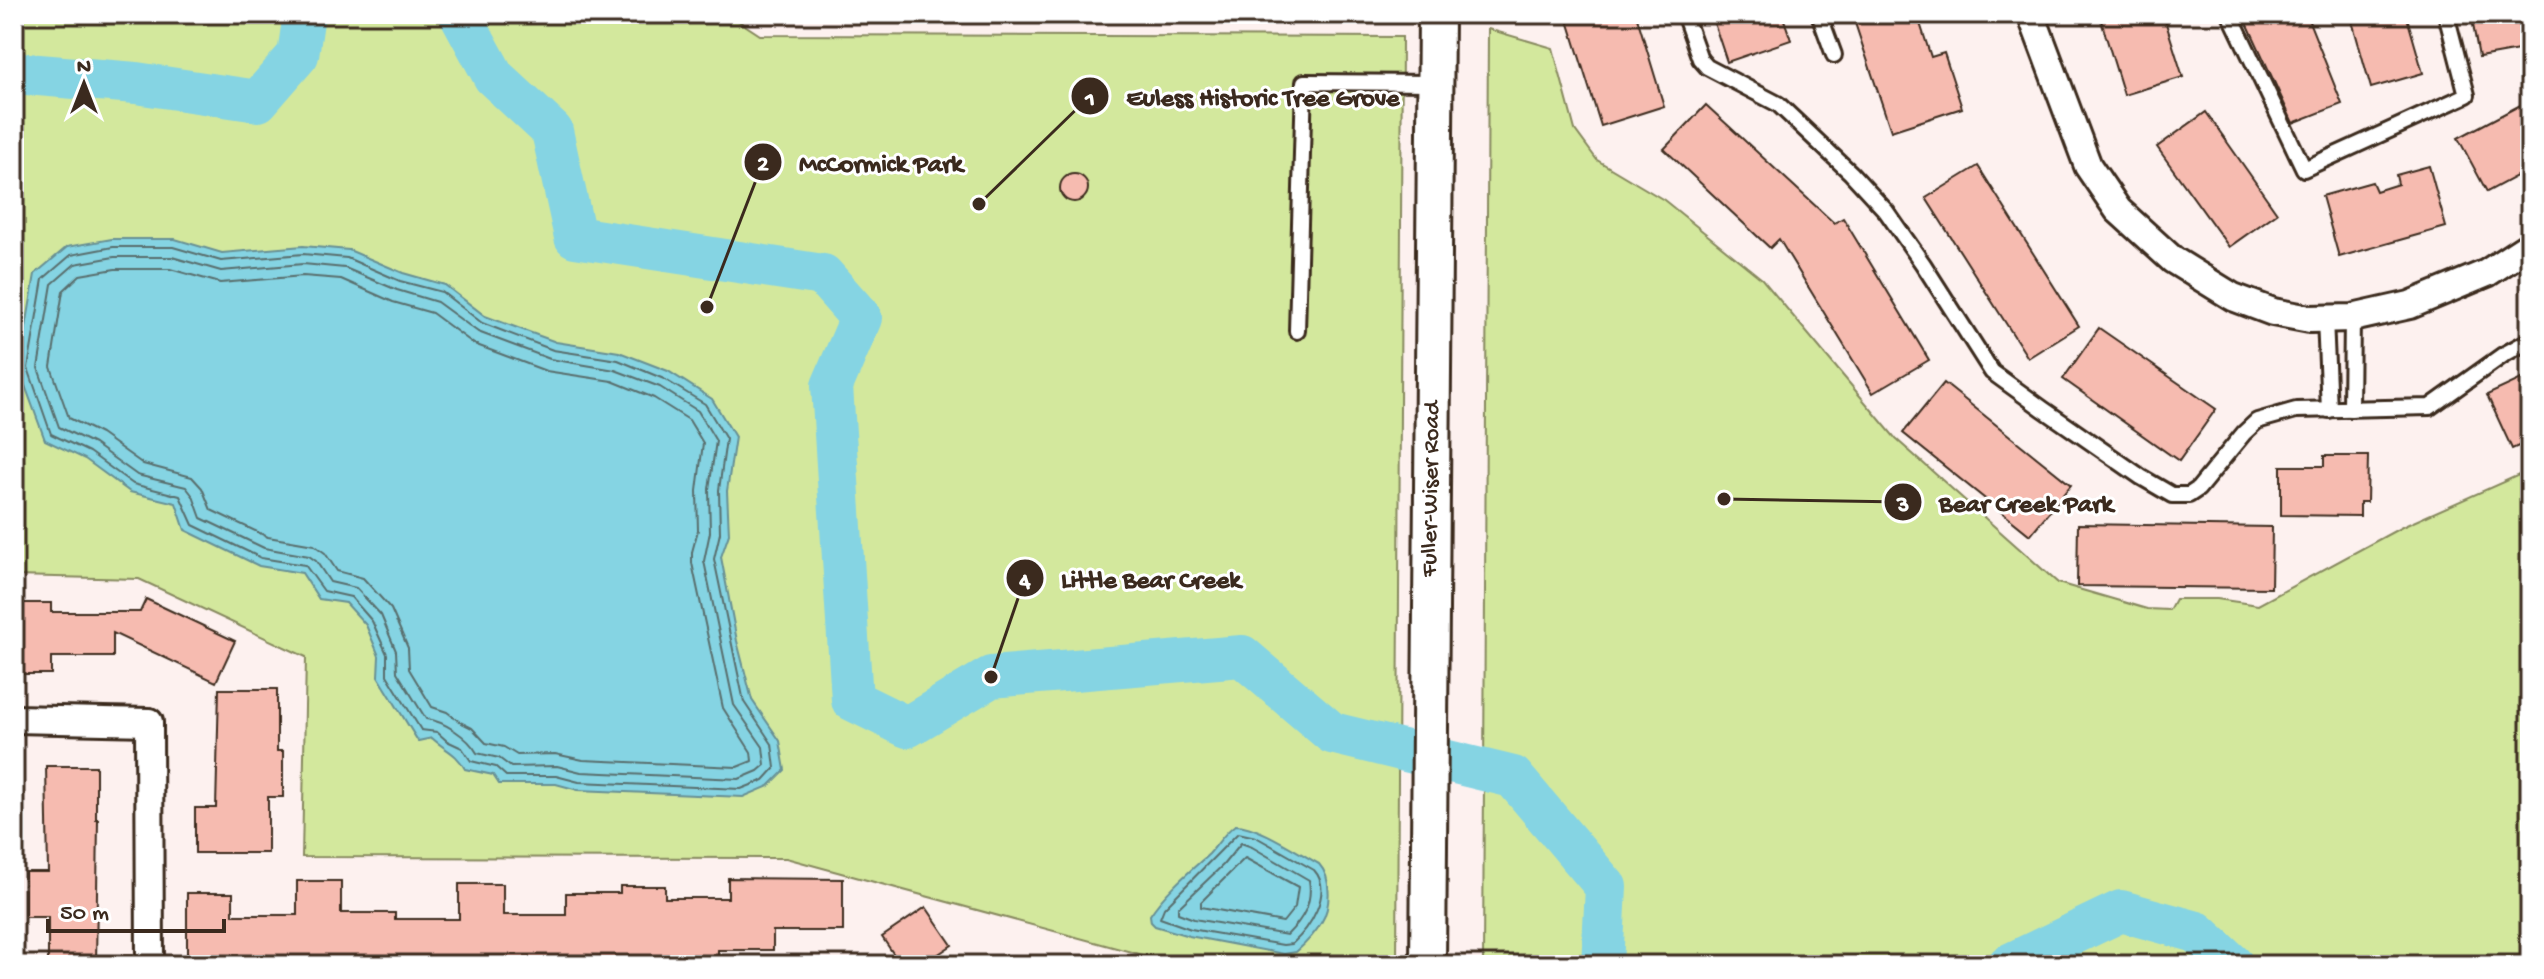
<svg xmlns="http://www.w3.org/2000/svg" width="2544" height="979" viewBox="0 0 2544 979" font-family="'Gochi Hand',sans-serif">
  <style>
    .green { fill: #d3e89d; stroke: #87895e; stroke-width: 2 }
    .water { fill: #85d4e3; stroke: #679094; stroke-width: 2 }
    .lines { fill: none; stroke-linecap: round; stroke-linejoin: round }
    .shore { stroke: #596e6d; stroke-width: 2 }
    .river { stroke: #85d4e3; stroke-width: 42 }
    .building { fill: #f6bbb0; stroke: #3b2a1e; stroke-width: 2 }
    .service-casing { stroke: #3b2a1e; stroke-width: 20 }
    .minor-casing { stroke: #3b2a1e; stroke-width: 32 }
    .tertiary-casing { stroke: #3b2a1e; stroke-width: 40 }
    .service { stroke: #fff; stroke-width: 14 }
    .minor { stroke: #fff; stroke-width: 26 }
    .tertiary { stroke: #fff; stroke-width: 34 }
    .labels { text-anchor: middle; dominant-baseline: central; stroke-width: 6; stroke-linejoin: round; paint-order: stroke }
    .street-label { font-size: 24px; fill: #3b2a1e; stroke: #fff }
    .leader { fill: none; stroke: #3b2a1e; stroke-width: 3 }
    .callout-dot { fill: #3b2a1e; stroke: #fff; stroke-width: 3 }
    .mark-label { font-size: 24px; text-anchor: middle; font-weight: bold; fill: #fff }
    .callout-label { font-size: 26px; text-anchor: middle; font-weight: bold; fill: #3b2a1e; stroke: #fff; stroke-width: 6; stroke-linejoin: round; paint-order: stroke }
  </style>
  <rect width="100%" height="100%" fill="#fdf1ef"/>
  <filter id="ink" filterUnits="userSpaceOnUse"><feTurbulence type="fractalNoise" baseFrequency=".0125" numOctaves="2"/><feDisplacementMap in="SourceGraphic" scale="16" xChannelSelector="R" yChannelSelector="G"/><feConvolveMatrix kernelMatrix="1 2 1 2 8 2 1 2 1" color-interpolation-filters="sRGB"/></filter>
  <g filter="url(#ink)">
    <g class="green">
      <polygon points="14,14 728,14 760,35 1402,37 1397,965 1179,965 786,858 302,857 306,657 139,579 14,576"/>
      <polygon points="1488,29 1553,48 1575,130 1597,160 1664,200 1762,279 1896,439 2058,583 2147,609 2169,610 2175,599 2217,599 2258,605 2402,527 2530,470 2530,965 1483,965"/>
    </g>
    <g class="water">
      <path d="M112,239H175L222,253L303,246L349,250L403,273L445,285L485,316L556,342L619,352L668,371L712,399L735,437L727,491L729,534L721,557L737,641L752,700L780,741L785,770L769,786L743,797L578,790L556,784H499L493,775L465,769C456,752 446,751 432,738L418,741L378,676L379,656L366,625L346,603L319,599L302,573L259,566L185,530L176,503L130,492L85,459L45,440L19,369L35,274L67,247Z"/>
      <path d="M1235,825C1258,825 1297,852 1319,864C1332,878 1331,907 1321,923C1315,934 1305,944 1296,952L1284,954L1189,936L1155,926L1151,922L1150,915C1166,891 1188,873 1209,854C1218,844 1224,833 1235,825Z"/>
    </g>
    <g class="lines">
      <g class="shore">
        <polygon points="113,247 173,247 221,261 303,254 347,258 400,281 442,292 482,323 553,350 618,360 664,379 705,404 726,439 719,490 720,533 714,559 744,702 772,744 775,768 764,780 741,789 579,782 556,776 506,776 496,767 471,761 462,748 447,741 437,732 421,730 387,675 387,654 372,621 351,597 324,591 305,565 261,558 193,525 180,496 133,484 89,452 51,434 28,368 43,279 71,255"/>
        <path d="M114,257H172L221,271L303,264L345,268L397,290L437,302L478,332L550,359L615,370L660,387L698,411L716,441L709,489L710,532L704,561L734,705L763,747L765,765L758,771L739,779L581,772L557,766L511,767L499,758L477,753C468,737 444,721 426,719L397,672L396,651L381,615L356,588L330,582L316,561L309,556L264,548L201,518L193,496L186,487L137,475L94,444L59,427L38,368L52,284L75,264Z"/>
        <polygon points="115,269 170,269 220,283 303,276 341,279 393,302 432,313 474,344 546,371 612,381 654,398 689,420 703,443 697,491 698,530 692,552 692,563 723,708 751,752 752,761 737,767 583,760 555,754 517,755 504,747 486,743 472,728 460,722 447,712 432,707 409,669 408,648 391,609 363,578 337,571 325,553 314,545 268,537 211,510 202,488 192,477 143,464 101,434 69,418 51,367 63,291 80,275"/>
        <path d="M1238,833L1256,837L1314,870C1334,892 1309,929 1292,944L1283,945L1191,929L1160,918L1164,908Z"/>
        <path d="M1241,843L1252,847L1309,880C1313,903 1303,919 1287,935L1194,919L1178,913V908L1223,865Z"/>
        <polygon points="1245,858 1298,887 1295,907 1283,922 1201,907 1201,902"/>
      </g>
      <g class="river">
        <polyline points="460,14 494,77 552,131 575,237 823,275 861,318 832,386 852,700 907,727 991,677 1242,656 1332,733 1513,777 1606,887 1602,965"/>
        <polyline points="14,73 136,83 258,101 298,55 304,14"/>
        <polyline points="2008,965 2121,911 2197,932 2233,965"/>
      </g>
    </g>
    <g class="building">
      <polygon points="1566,14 1636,14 1664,106 1601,126"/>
      <polygon points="1711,14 1782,14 1791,40 1727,62"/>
      <polygon points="1852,14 1917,14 1931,57 1944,53 1962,108 1891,131"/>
      <polygon points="2099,14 2163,14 2183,77 2124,95"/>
      <polygon points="2243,14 2306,14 2342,104 2293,123"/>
      <polygon points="2350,14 2406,14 2423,73 2371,88"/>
      <polygon points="2471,14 2530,14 2530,48 2479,57"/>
      <polygon points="2530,100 2530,169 2487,192 2458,138"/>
      <polygon points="1706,105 1834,223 1843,218 1929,360 1873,393 1779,239 1770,248 1664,149"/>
      <polygon points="2206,112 2277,213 2229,247 2157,147"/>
      <polygon points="1978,166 2079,326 2028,358 1926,198"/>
      <polygon points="2429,166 2446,227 2339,257 2322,196 2372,182 2376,191 2398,184 2396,175"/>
      <circle cx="1074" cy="188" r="14"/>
      <polygon points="2099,328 2216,409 2179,461 2063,379"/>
      <polygon points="2530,375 2530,441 2512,449 2487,395"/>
      <polygon points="1944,383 2071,485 2030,535 1903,433"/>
      <polygon points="2324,456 2368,456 2367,502 2360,502 2360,516 2281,515 2281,466 2324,466"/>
      <polygon points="2078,524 2272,527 2271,588 2077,586"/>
      <polygon points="146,599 235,641 216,682 113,633 113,657 51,657 51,674 14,674 14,603 51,603 51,612 140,612"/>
      <polygon points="219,689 277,689 277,751 283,751 283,797 268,797 268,853 195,853 195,808 216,808"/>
      <polygon points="46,766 96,766 96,819 98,819 96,965 48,965 48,917 25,917 25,872 48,872"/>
      <polygon points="728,878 843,879 843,931 773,931 773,950 718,950 718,965 513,965 513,962 187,965 187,893 233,893 233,915 297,915 297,881 341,881 341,913 395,913 395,919 459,919 459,884 503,884 503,915 566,915 566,893 620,893 620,886 665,886 665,898 728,898"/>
      <polygon points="926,907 952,945 922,965 901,965 882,937"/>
    </g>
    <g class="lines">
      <defs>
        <g id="service">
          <polyline points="1684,14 1700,59 1707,67 1778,104 1851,173 1886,211 1923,264 1992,372 2043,409 2141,477 2172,495 2189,495 2198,489 2244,433 2257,421 2296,410 2430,407 2503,355 2530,340"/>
          <polyline points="1819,14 1834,55"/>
          <polyline points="2230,14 2304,169 2467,95 2446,14"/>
          <polyline points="2325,319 2329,410"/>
          <polyline points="1297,331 1304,82 1435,83"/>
          <polyline points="2351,409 2352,318"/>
        </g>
        <g id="minor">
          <polyline points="2031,14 2088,166 2118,210 2173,260 2233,297 2273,312 2310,319 2352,318 2410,305 2487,273 2530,245"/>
          <polyline points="14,719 149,722 150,965"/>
        </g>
        <polyline id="tertiary" points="1428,965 1436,14"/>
      </defs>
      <use href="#service" class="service-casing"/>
      <use href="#minor" class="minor-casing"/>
      <use href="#tertiary" class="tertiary-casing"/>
      <use href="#service" class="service"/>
      <use href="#minor" class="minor"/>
      <use href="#tertiary" class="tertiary"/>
    </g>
  </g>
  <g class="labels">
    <g class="street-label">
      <text transform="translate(1432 489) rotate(-89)">Fuller-Wiser Road</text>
    </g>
  </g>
  <path class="leader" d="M979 204L1090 96M707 307L763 162M1724 499L1903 502M991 677L1025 578"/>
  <g class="callout-dot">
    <circle cx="979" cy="204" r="8"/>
    <circle cx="707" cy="307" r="8"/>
    <circle cx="1724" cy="499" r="8"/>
    <circle cx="991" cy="677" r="8"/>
    <circle cx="1090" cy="96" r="20"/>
    <circle cx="763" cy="162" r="20"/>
    <circle cx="1903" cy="502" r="20"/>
    <circle cx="1025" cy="578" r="20"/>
  </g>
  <g class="mark-label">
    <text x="1090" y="105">1</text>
    <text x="763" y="170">2</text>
    <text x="1903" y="511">3</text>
    <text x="1025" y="587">4</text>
  </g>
  <g class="callout-label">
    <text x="1263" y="105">Euless Historic Tree Grove</text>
    <text x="881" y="171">McCormick Park</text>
    <text x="2026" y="511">Bear Creek Park</text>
    <text x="1151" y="587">Little Bear Creek</text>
  </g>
  <rect width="2544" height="979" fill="none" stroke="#fff" stroke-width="48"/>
  <rect x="24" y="24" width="2496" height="931" fill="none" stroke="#3b2a1e" stroke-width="3" filter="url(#ink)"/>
  <g transform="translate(84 84)" stroke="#ffffff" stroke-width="6" paint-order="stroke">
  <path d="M0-6L14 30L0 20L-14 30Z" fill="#3b2a1e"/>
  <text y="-12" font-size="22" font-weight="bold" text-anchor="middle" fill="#3b2a1e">N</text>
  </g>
  <path d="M48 919v12h176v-12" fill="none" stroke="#3b2a1e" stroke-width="4"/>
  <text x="60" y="919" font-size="24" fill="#3b2a1e" stroke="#ffffff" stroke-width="6" paint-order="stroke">50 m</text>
</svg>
